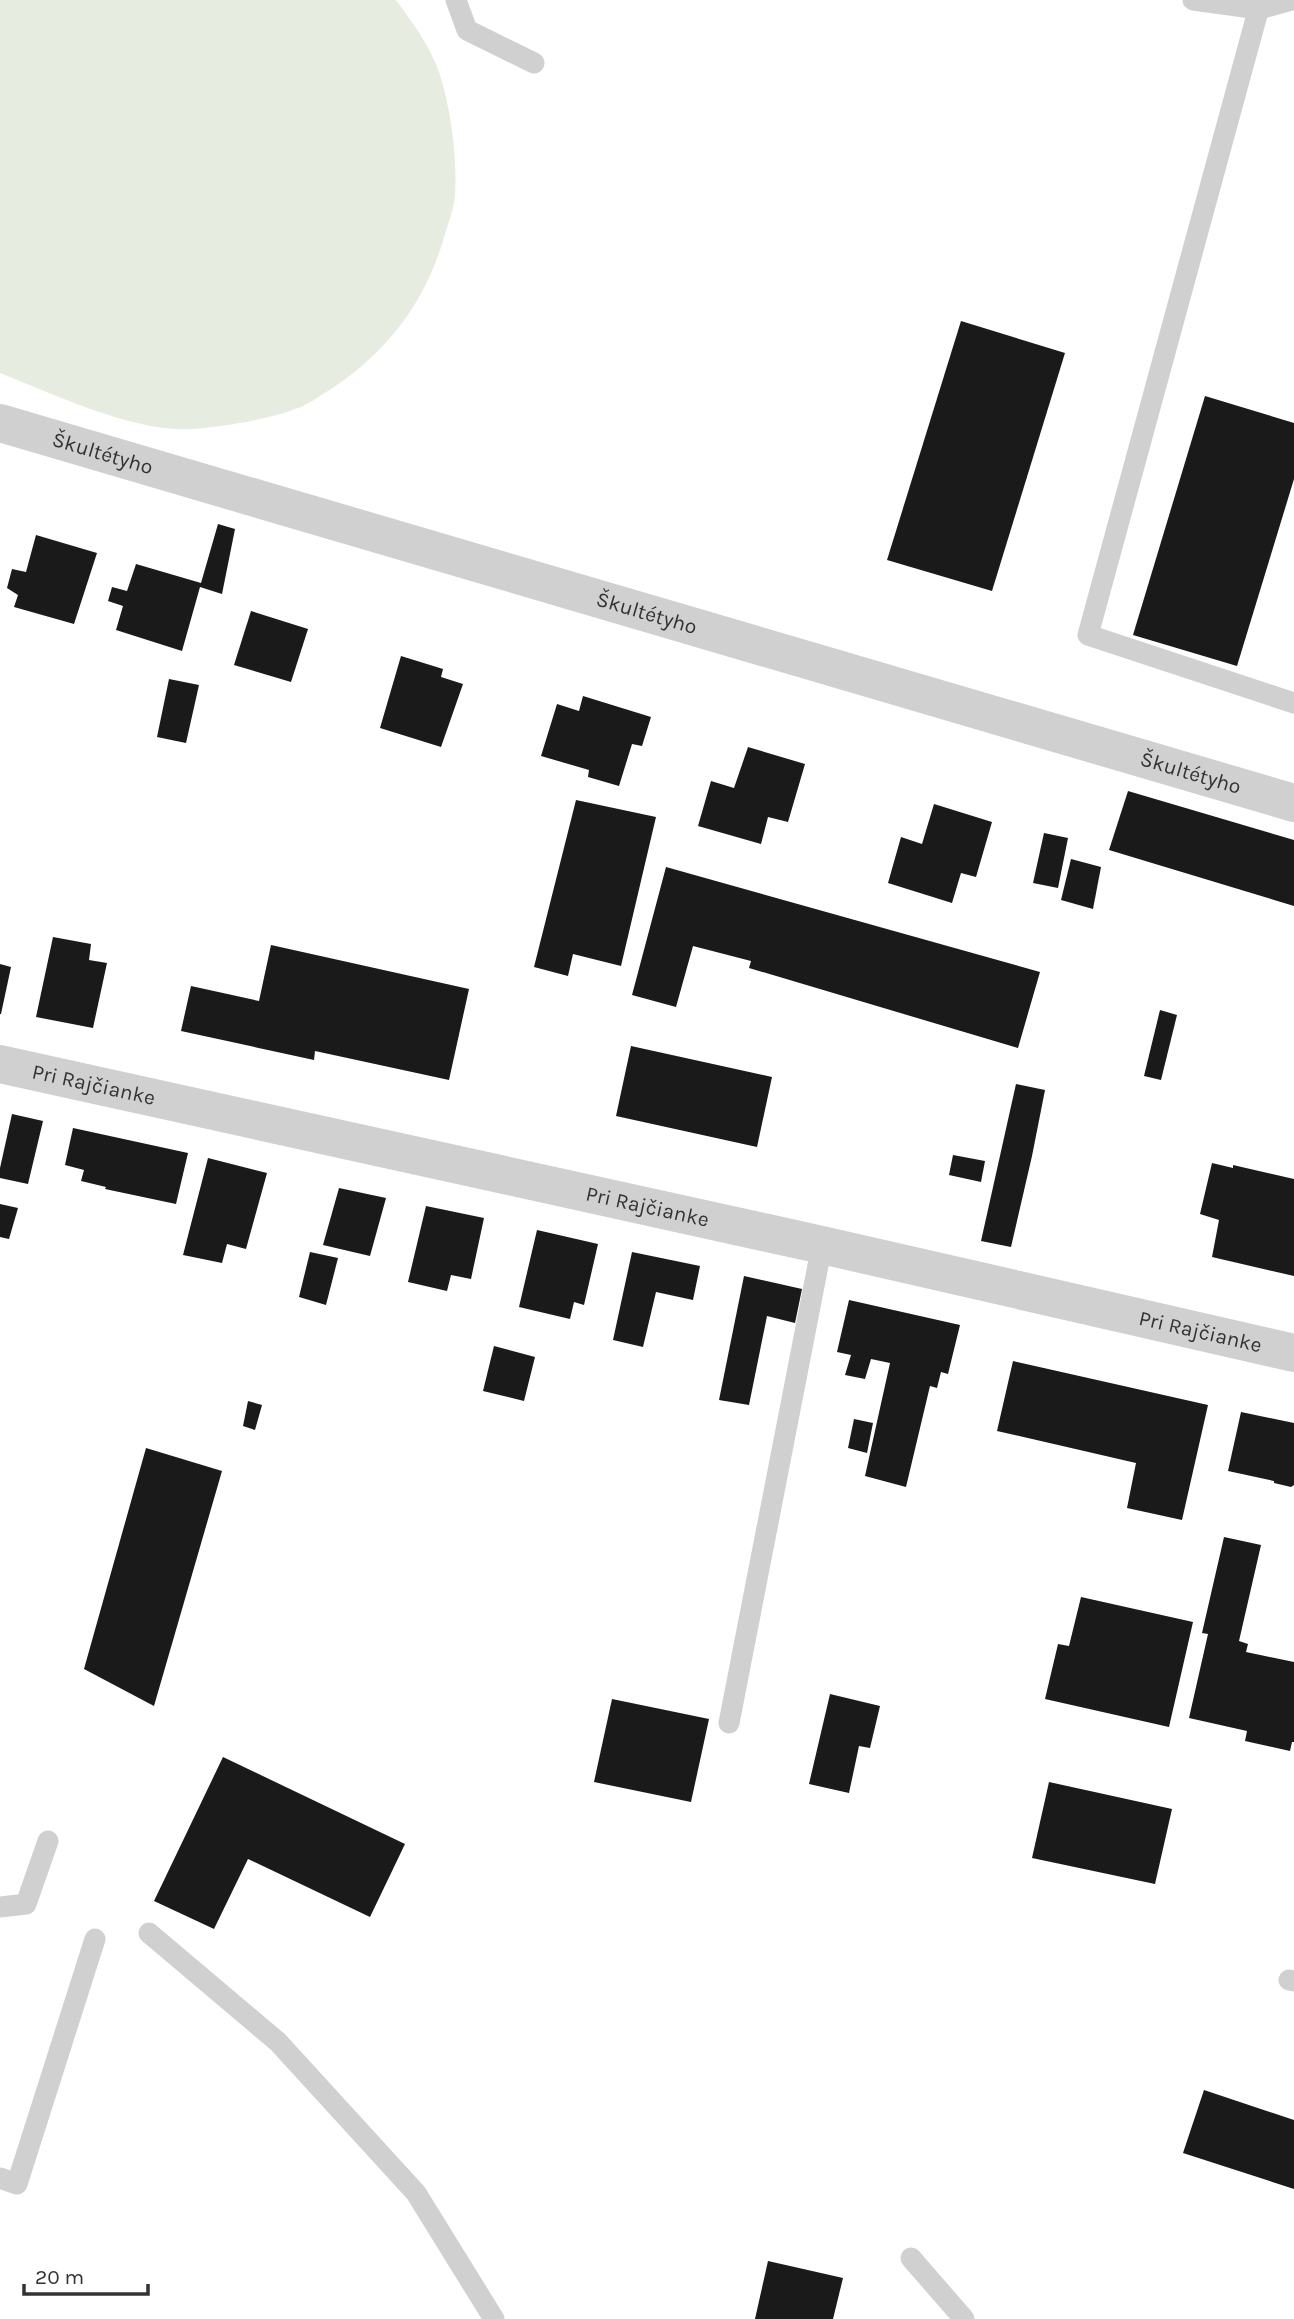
<svg xmlns="http://www.w3.org/2000/svg" width="1294" height="2319" viewBox="0 0 1294 2319" font-family="Karla,sans-serif">
  <style>
    .green { fill: #e6ecdf }
    .building { fill: #1a1a1a }
    .lines { fill: none; stroke-linecap: round; stroke-linejoin: round }
    .service { stroke: #d0d0d0; stroke-width: 21 }
    .minor { stroke: #d0d0d0; stroke-width: 38 }
    .labels { text-anchor: middle; dominant-baseline: central; stroke-width: 7; stroke-linejoin: round; paint-order: stroke }
    .street-label { font-size: 21px; fill: #333; stroke: #fff }
  </style>
  <rect width="100%" height="100%" fill="#fff"/>
  <path class="green" d="M0,0H396C412,22 430,46 439,72C451,108 459,166 454,203C452,213 448,224 445,234C426,302 387,353 328,391C321,395 313,401 305,405C274,419 227,426 192,429C134,433 54,394 0,373Z"/>
  <g class="building">
    <polygon points="961,321 1065,353 992,591 887,560"/>
    <polygon points="1205,396 1294,423 1294,479 1237,666 1133,635"/>
    <polygon points="218,524 235,529 222,594 200,587 182,651 116,630 123,606 108,601 112,587 127,591 136,564 201,583"/>
    <polygon points="36,535 97,553 74,624 14,607 18,595 7,588 12,569 26,572"/>
    <polygon points="251,611 308,629 291,682 234,665"/>
    <polygon points="401,656 443,669 441,677 463,684 441,747 380,728"/>
    <polygon points="169,679 199,685 186,743 157,737"/>
    <polygon points="583,696 651,717 642,746 632,744 619,786 588,777 589,770 541,756 557,704 579,711"/>
    <polygon points="748,747 805,764 788,822 768,817 761,844 698,826 711,781 734,788"/>
    <polygon points="1128,791 1294,840 1294,906 1109,850"/>
    <polygon points="576,800 656,817 621,966 573,954 568,976 534,967"/>
    <polygon points="934,804 992,822 976,877 961,873 952,903 888,883 901,837 922,844"/>
    <polygon points="1044,833 1068,838 1058,888 1033,883"/>
    <polygon points="1071,859 1101,867 1093,909 1061,900"/>
    <polygon points="666,867 1040,972 1018,1048 749,968 751,961 693,946 676,1007 632,995"/>
    <polygon points="53,937 91,944 89,960 107,963 93,1028 36,1017"/>
    <polygon points="271,945 469,989 449,1080 315,1051 314,1060 181,1031 191,986 259,1001"/>
    <polygon points="0,964 11,967 1,1014 0,1014"/>
    <polygon points="1160,1010 1177,1015 1161,1080 1144,1076"/>
    <polygon points="631,1046 772,1077 757,1147 616,1116"/>
    <polygon points="1016,1084 1045,1090 1032,1156 1011,1247 981,1241"/>
    <polygon points="12,1114 43,1121 28,1184 0,1178 0,1168"/>
    <polygon points="73,1128 188,1153 176,1204 105,1189 106,1187 81,1181 84,1170 65,1165"/>
    <polygon points="953,1155 985,1161 981,1182 949,1175"/>
    <polygon points="208,1158 267,1173 246,1249 227,1244 222,1263 183,1255"/>
    <polygon points="1212,1163 1233,1168 1233,1165 1294,1179 1294,1276 1212,1257 1219,1220 1200,1214"/>
    <polygon points="339,1188 386,1198 370,1256 323,1245"/>
    <polygon points="0,1204 18,1208 9,1239 0,1237"/>
    <polygon points="426,1206 484,1218 471,1279 451,1275 447,1291 408,1282"/>
    <polygon points="537,1230 598,1244 584,1305 574,1302 570,1319 519,1307"/>
    <polygon points="310,1252 338,1258 326,1305 299,1297"/>
    <polygon points="632,1252 700,1266 693,1300 656,1292 643,1347 613,1340"/>
    <polygon points="744,1276 802,1289 795,1323 767,1316 749,1405 719,1400"/>
    <polygon points="849,1300 960,1325 948,1374 941,1372 937,1388 930,1386 906,1487 865,1476 890,1363 871,1359 865,1379 845,1375 851,1355 837,1352"/>
    <polygon points="494,1346 535,1357 524,1401 483,1391"/>
    <polygon points="1013,1361 1208,1405 1182,1520 1127,1508 1136,1463 997,1431"/>
    <polygon points="248,1401 262,1405 255,1430 243,1426"/>
    <polygon points="1241,1412 1294,1423 1294,1485 1291,1487 1274,1483 1274,1481 1228,1471"/>
    <polygon points="854,1419 873,1423 867,1453 848,1448"/>
    <polygon points="146,1448 222,1471 154,1706 84,1669"/>
    <polygon points="1224,1537 1261,1545 1239,1641 1248,1644 1246,1652 1294,1662 1294,1742 1292,1742 1290,1751 1245,1741 1247,1731 1189,1718 1208,1634 1202,1633"/>
    <polygon points="1081,1597 1193,1622 1169,1727 1045,1699 1058,1644 1069,1646"/>
    <polygon points="830,1694 880,1706 870,1748 859,1746 849,1793 809,1784"/>
    <polygon points="612,1699 709,1719 691,1802 594,1782"/>
    <polygon points="223,1757 405,1844 370,1917 248,1859 214,1929 154,1901"/>
    <polygon points="1049,1782 1172,1809 1155,1884 1032,1858"/>
    <polygon points="1204,2090 1294,2120 1294,2189 1183,2153"/>
    <polygon points="768,2261 843,2278 833,2319 755,2319"/>
  </g>
  <g class="lines">
    <g class="service">
      <polyline points="456,0 467,30 534,63"/>
      <polyline points="1193,0 1259,9 1292,0"/>
      <polyline points="1261,0 1088,635 1294,703"/>
      <polyline points="729,1723 822,1245"/>
      <polyline points="0,1907 26,1904 48,1841"/>
      <polyline points="149,1933 278,2042 416,2193 494,2319"/>
      <polyline points="1289,1980 1294,1981"/>
      <polyline points="0,2178 17,2184 95,1939"/>
      <polyline points="911,2258 964,2319"/>
    </g>
    <g class="minor">
      <path id="s1" d="M0,423L1294,803"/>
      <path id="s2" d="M0,1064L822,1245L1294,1353"/>
    </g>
  </g>
  <g class="labels">
    <g class="street-label">
      <text stroke="none"><textPath href="#s1" startOffset="107">Škultétyho</textPath></text>
      <text stroke="none"><textPath href="#s1" startOffset="674">Škultétyho</textPath></text>
      <text stroke="none"><textPath href="#s1" startOffset="1241">Škultétyho</textPath></text>
      <text stroke="none"><textPath href="#s2" startOffset="96">Pri Rajčianke</textPath></text>
      <text stroke="none"><textPath href="#s2" startOffset="663">Pri Rajčianke</textPath></text>
      <text stroke="none"><textPath href="#s2" startOffset="1230">Pri Rajčianke</textPath></text>
    </g>
  </g>
  <path d="M24 2284v10h124v-10" fill="none" stroke="#333333" stroke-width="3.5"/>
  <text x="35" y="2284" font-size="21" fill="#333333" stroke="#ffffff" stroke-width="5" paint-order="stroke">20 m</text>
</svg>
